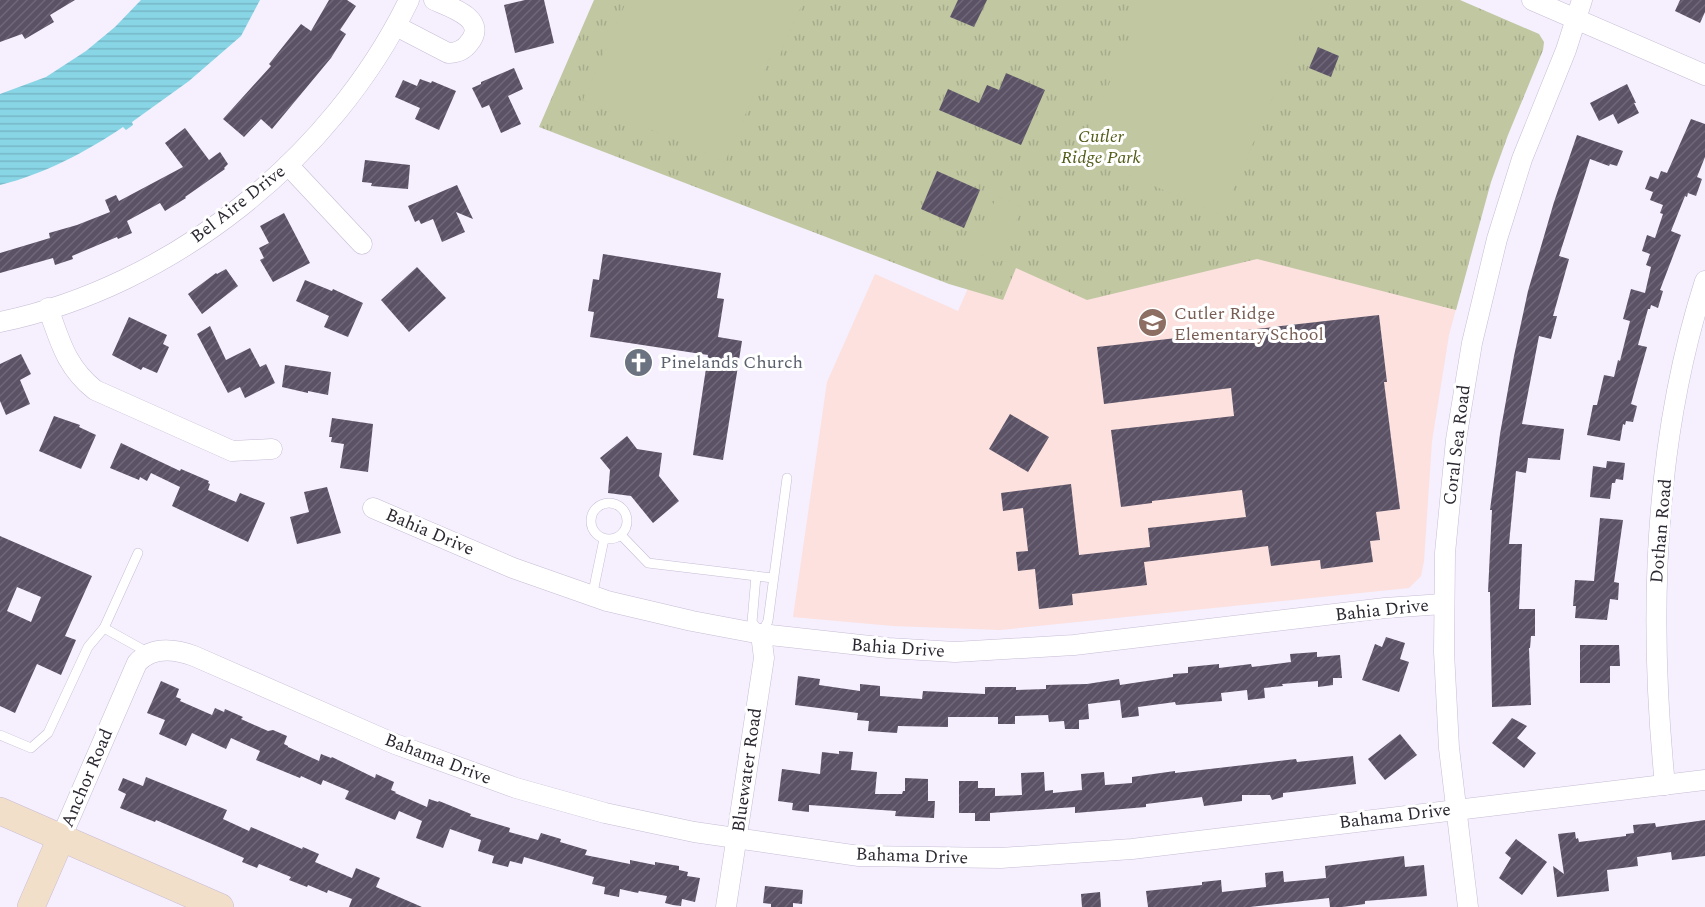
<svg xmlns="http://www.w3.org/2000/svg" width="1705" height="907" viewBox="0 0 1705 907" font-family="Spectral,serif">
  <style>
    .education { fill: #fce1de }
    .grass { fill: url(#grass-tufts) }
    .pitch { fill: #c0c7a1 }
    .water { fill: url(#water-rules) }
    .building { fill: url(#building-hatch); fill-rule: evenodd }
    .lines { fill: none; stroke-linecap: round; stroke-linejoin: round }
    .lane-casing { stroke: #c7bdd4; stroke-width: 10 }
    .street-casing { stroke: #c7bdd4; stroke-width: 21 }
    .secondary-casing { stroke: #c7bdd4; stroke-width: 28 }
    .lane { stroke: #fff; stroke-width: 9 }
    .street { stroke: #fff; stroke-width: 20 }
    .secondary { stroke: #f2dfc9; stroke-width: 27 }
    .labels { text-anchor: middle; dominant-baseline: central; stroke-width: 6; stroke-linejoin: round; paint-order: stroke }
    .park-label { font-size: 18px; font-style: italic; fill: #535b19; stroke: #fff }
    .street-label { font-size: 18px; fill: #2c2831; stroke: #fff }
    .education-label { font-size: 18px; fill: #785e54; stroke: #fff; text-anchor: start }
    .worship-label { font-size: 18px; fill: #5b616d; stroke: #fff; text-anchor: start }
  </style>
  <defs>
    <pattern id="grass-tufts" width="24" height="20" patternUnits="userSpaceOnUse" patternTransform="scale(1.5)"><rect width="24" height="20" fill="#c0c7a1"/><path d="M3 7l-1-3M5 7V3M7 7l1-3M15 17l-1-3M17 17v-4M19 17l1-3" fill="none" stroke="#a5ab8b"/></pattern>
    <pattern id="water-rules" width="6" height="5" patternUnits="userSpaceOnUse" patternTransform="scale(1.5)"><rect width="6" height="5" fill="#88d5e6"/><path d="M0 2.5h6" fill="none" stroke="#76b7c6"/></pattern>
    <pattern id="building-hatch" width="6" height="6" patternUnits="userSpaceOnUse" patternTransform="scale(1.5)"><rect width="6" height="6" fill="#5b5266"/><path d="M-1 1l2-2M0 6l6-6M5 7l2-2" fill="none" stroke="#6f6878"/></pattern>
  </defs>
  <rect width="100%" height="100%" fill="#f5effe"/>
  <polygon class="education" points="1095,0 1471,253 1449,335 1432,441 1424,561 1421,576 1409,588 1000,630 893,626 793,617 827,382 875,274 958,311"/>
  <polygon class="grass" points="594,0 1460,0 1539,34 1544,42 1543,50 1508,135 1491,182 1456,310 1257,259 1087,300 1016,268 1003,300 949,284 539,127"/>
  <g class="pitch">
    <polygon points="627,0 804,0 778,59 770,57 725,162 583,100"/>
    <polygon points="1145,0 1315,0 1222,215 1079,154"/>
    <polygon points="997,196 1022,207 998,262 972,251"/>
  </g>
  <path class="water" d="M141,0H260L241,36L189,81L132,122L133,125L126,130L123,127C86,152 44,174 0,185V94L46,77L86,51L115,27Z"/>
  <g class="building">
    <polygon points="0,0 75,0 50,15 54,22 25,39 22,34 0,42"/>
    <polygon points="329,0 347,0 356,6 340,30 346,34 331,58 272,129 261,119 244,137 223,119 271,66 269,64 301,24 311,31"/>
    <polygon points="525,0 544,0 554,43 515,53 504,5"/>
    <polygon points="958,0 987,0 974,27 950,17"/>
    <polygon points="1680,0 1705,0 1705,12 1700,23 1675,11"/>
    <polygon points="1318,47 1339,56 1331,77 1309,68"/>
    <polygon points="514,68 523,89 508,96 521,124 501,133 489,105 482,108 472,88 481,84 481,82"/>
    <polygon points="1006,73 1045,90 1021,145 939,110 948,89 979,103 987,85 999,90"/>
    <polygon points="420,79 431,83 432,81 456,91 439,130 415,119 420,108 395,97 403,80 417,86"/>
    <polygon points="1627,84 1636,103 1634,103 1639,113 1618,124 1613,114 1599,121 1590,103"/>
    <polygon points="1691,119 1705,124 1705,157 1697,177 1702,179 1696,196 1688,193 1687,197 1685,196 1671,231 1681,235 1660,290 1663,291 1658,308 1651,305 1650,309 1648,309 1638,345 1647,347 1631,404 1637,406 1633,422 1626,421 1625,425 1623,424 1620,441 1587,435 1593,405 1597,405 1604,375 1614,377 1618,360 1620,361 1630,321 1623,319 1631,289 1645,293 1651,267 1646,265 1650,254 1642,251 1647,235 1655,238 1663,214 1660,213 1663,205 1650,200 1653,192 1645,189 1650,176 1658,179 1661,171 1667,173"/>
    <polygon points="185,128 209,160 220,152 228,164 224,168 225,169 185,197 186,198 165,211 160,203 127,221 132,233 118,239 117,237 72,256 73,259 55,265 53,258 0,273 0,253 50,238 49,233 77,225 110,212 105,200 116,195 119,201 183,167 165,143"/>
    <polygon points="1577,135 1623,151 1617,166 1610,164 1609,166 1590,159 1559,256 1569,259 1553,316 1557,316 1551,339 1539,336 1522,424 1564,429 1560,460 1528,458 1526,473 1516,471 1509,544 1522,544 1519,609 1535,609 1535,636 1531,636 1530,648 1529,648 1531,705 1492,707 1490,592 1488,592 1492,510 1490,510 1500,434 1514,356 1528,291 1554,202"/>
    <polygon points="365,160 410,165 408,189 371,186 372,183 362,182"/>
    <polygon points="937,171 980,190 964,228 921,209"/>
    <polygon points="457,185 473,219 456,212 465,232 442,242 433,219 421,224 419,220 415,222 408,206"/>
    <polygon points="284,213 310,263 273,282 260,260 264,258 259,248 269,243 260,226"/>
    <polygon points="603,254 721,273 717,298 724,299 718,337 742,341 723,460 693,455 708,355 590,337 594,312 588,311 593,279 599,280"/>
    <polygon points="417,267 446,298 409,332 381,300"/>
    <polygon points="226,269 238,286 202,314 188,294 216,273 217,274"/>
    <polygon points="305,280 332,291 333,289 363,303 348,337 324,327 329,316 296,301"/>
    <polygon points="1379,315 1387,382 1384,382 1400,509 1376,512 1380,540 1370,541 1373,562 1321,569 1320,560 1271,566 1268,546 1144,562 1147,585 1072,594 1073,605 1039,609 1035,569 1018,571 1016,552 1028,551 1023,508 1003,511 1001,493 1071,484 1079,555 1150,547 1148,528 1246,517 1242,490 1152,501 1152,503 1121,507 1111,430 1234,416 1231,388 1104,404 1097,347"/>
    <polygon points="129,317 167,335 163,344 169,347 157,373 143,367 141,370 112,355"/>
    <polygon points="210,326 226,360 250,348 260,367 266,364 275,383 245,398 240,387 228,393 197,334"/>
    <polygon points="21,354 31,374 20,380 30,404 6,415 0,401 0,364"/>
    <polygon points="285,365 331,372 328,395 308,391 308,393 282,387"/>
    <polygon points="1010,414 1049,437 1028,472 989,449"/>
    <polygon points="54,416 80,425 79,427 96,435 81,469 39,451"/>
    <polygon points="332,418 373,424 368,472 340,468 344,444 331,442 332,437 329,437"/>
    <polygon points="627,436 637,449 662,453 659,476 679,501 653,523 631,496 608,493 610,470 600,458"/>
    <polygon points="121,443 180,471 181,469 209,481 208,483 210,484 208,490 236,502 240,493 265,503 248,542 172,506 180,487 151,473 147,481 140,477 139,480 110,468"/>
    <polygon points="1607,461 1625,463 1623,480 1616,479 1615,483 1612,483 1610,499 1590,497 1593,466 1606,468"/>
    <polygon points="327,487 341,533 297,544 290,517 309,512 304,492"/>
    <polygon points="1600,518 1623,520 1614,582 1619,583 1618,600 1610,599 1607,620 1575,618 1576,606 1573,606 1575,580 1594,581"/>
    <path d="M0,536L92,576L65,636L76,640L61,675L37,664L15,713L0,706ZM17,587L41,597L31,622L7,611Z"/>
    <polygon points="1386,637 1405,643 1400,659 1409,662 1399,692 1362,680 1375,644 1382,647"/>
    <polygon points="1580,645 1619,645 1620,666 1610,666 1610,683 1580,683"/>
    <polygon points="1317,652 1317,657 1340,655 1342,678 1333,678 1333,685 1318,687 1318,681 1282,684 1283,686 1264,688 1265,698 1248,700 1247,690 1221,693 1222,701 1176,705 1175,702 1138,707 1139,716 1122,718 1120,700 1088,704 1089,719 1079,720 1079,729 1065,729 1064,721 1049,722 1048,715 1015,716 1015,724 998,724 998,717 948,717 948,727 898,726 897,733 868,731 869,721 857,720 858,713 795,705 798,676 820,679 819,685 860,691 860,684 880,686 880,696 922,699 923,691 985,694 985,687 1016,687 1016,690 1046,689 1046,685 1087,684 1119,679 1120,685 1173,677 1173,674 1188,673 1188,667 1219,664 1219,668 1251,664 1252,667 1291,662 1290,654"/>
    <polygon points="161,681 179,689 176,697 181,699 180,701 212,715 215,708 224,712 225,709 243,717 241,719 268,731 273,730 287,736 284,744 288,746 288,747 319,761 321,754 331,758 332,757 375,778 376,774 394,782 391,790 396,792 395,793 427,807 429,799 438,802 439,801 471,814 470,816 510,828 509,832 538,840 541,833 561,839 560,842 587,850 585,855 630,864 630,860 655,865 655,862 679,866 679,870 688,872 687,876 700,878 695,902 682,899 681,906 673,905 665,903 667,896 639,891 638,893 620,889 619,897 604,894 605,887 592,884 594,877 524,857 522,864 510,861 508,867 492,863 494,856 478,851 481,840 450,829 443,848 416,838 422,821 399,811 395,820 345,799 349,791 323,780 321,785 301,776 300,778 256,760 260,751 231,738 226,749 192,733 186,746 159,734 165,720 147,713"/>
    <polygon points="1512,718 1527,726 1517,738 1536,753 1524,768 1492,743"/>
    <polygon points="1400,734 1417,755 1385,780 1368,759"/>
    <polygon points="839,751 853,752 851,770 877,772 875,794 902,794 903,791 905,791 905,778 928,779 928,801 935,801 934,818 895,816 896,811 809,805 809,812 792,810 793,803 778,801 782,769 820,774 822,752 839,754"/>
    <polygon points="1353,756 1356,784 1283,793 1283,797 1272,800 1270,795 1242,795 1242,801 1204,806 1202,797 1146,804 1146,807 1075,813 1075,807 990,813 990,821 975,821 975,813 959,813 959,781 978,781 978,788 995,788 995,796 1022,795 1021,773 1044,772 1045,791 1053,790 1053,793 1082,790 1081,774 1104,772 1105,785 1132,783 1132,777 1175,771 1175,773 1296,759 1297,762"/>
    <polygon points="146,777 227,810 223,819 249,831 251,827 302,849 303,847 319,854 315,862 352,878 356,868 380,878 376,887 422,907 349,907 352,899 328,890 327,893 308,885 307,887 289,880 291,877 259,864 257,868 242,862 244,858 212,844 156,820 155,822 120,808 126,794 118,790 123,778 143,786"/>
    <polygon points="1705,820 1705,856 1672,860 1671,852 1637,857 1638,866 1607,870 1609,891 1557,897 1553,866 1564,874 1558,834 1575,832 1576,839 1578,838 1579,842 1626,836 1626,834 1634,833 1633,825 1655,823 1656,827"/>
    <polygon points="1516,839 1547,862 1522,895 1499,878 1511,858 1505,853"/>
    <polygon points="1404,856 1405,867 1424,865 1427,896 1365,901 1365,904 1342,907 1330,907 1329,898 1250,907 1148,907 1146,891 1202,885 1202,882 1221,880 1222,892 1266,887 1265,873 1283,871 1284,882 1326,878 1325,866"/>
    <polygon points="765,886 803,890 802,904 793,903 793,907 771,907 771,904 763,903"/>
    <polygon points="1100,892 1101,907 1082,907 1081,894"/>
  </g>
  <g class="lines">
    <defs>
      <g id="lane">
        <circle cx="609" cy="521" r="18"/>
        <polyline points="621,535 648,563 773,578"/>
        <polyline points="756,576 752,622 761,634 768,621 787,478"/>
        <polyline points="592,597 604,539"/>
        <polyline points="104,628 149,653"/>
        <polyline points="0,735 31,748 48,733 88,647 104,628 138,553"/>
      </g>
      <g id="street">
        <polyline points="1532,0 1705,75"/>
        <path d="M396,26L448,53C456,53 464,50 469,43C489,19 450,7 434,0"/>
        <polyline points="288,165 362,244"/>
        <path d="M48,308C60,341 66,367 95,390L232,451L272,449"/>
        <path d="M0,322C173,286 332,158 409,0"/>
        <polyline points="373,508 513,568 607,601 692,621 761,634 888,648 955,652 1074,645 1385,608 1443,604"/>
        <path d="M1665,785C1648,616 1653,443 1705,281"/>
        <path d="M61,838L137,663C152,646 175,649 194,656L395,744L516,788L605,813L694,832L859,856L1001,858L1132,849L1705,780"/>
        <polyline points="726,907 764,658 761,634"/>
        <polyline points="1468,907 1449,748 1444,652 1445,553 1456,440 1472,343 1497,239 1522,159 1566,50 1582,0"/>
      </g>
      <g id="secondary">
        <polyline points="0,811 220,907"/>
        <polyline points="31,907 61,838"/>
      </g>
    </defs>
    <use href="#lane" class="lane-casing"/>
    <use href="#street" class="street-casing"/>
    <use href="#secondary" class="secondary-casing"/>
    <use href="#lane" class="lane"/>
    <use href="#street" class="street"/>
    <use href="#secondary" class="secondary"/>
  </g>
  <defs>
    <symbol id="school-disc" viewBox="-11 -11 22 22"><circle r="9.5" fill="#8d6e63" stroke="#fff"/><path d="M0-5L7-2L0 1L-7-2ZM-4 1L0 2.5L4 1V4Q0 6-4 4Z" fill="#fff"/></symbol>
    <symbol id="church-disc" viewBox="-11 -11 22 22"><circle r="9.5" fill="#6b7280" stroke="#fff"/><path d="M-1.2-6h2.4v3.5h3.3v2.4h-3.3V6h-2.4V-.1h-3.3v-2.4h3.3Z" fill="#fff"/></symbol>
  </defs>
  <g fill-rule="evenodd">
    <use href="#school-disc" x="1136" y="306" width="33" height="33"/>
    <use href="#church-disc" x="622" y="346" width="33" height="33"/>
  </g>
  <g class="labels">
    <g class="park-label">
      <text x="1101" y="136">Cutler<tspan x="1101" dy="21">Ridge Park</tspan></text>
    </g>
    <g class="street-label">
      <text transform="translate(238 204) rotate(-38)">Bel Aire Drive</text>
      <text transform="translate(1457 445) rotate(-83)">Coral Sea Road</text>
      <text transform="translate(1661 531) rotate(-85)">Dothan Road</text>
      <text transform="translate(430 532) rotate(23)">Bahia Drive</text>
      <text transform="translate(1382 610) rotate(-6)">Bahia Drive</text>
      <text transform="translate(898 648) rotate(4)">Bahia Drive</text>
      <text transform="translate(438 759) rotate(21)">Bahama Drive</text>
      <text transform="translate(747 770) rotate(-82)">Bluewater Road</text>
      <text transform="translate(87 778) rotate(-67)">Anchor Road</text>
      <text transform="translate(1395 816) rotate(-7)">Bahama Drive</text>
      <text transform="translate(912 856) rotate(2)">Bahama Drive</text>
    </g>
    <g class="education-label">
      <text x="1174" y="313">Cutler Ridge<tspan x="1174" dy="21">Elementary School</tspan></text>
    </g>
    <g class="worship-label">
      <text x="660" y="362">Pinelands Church</text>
    </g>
  </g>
</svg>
